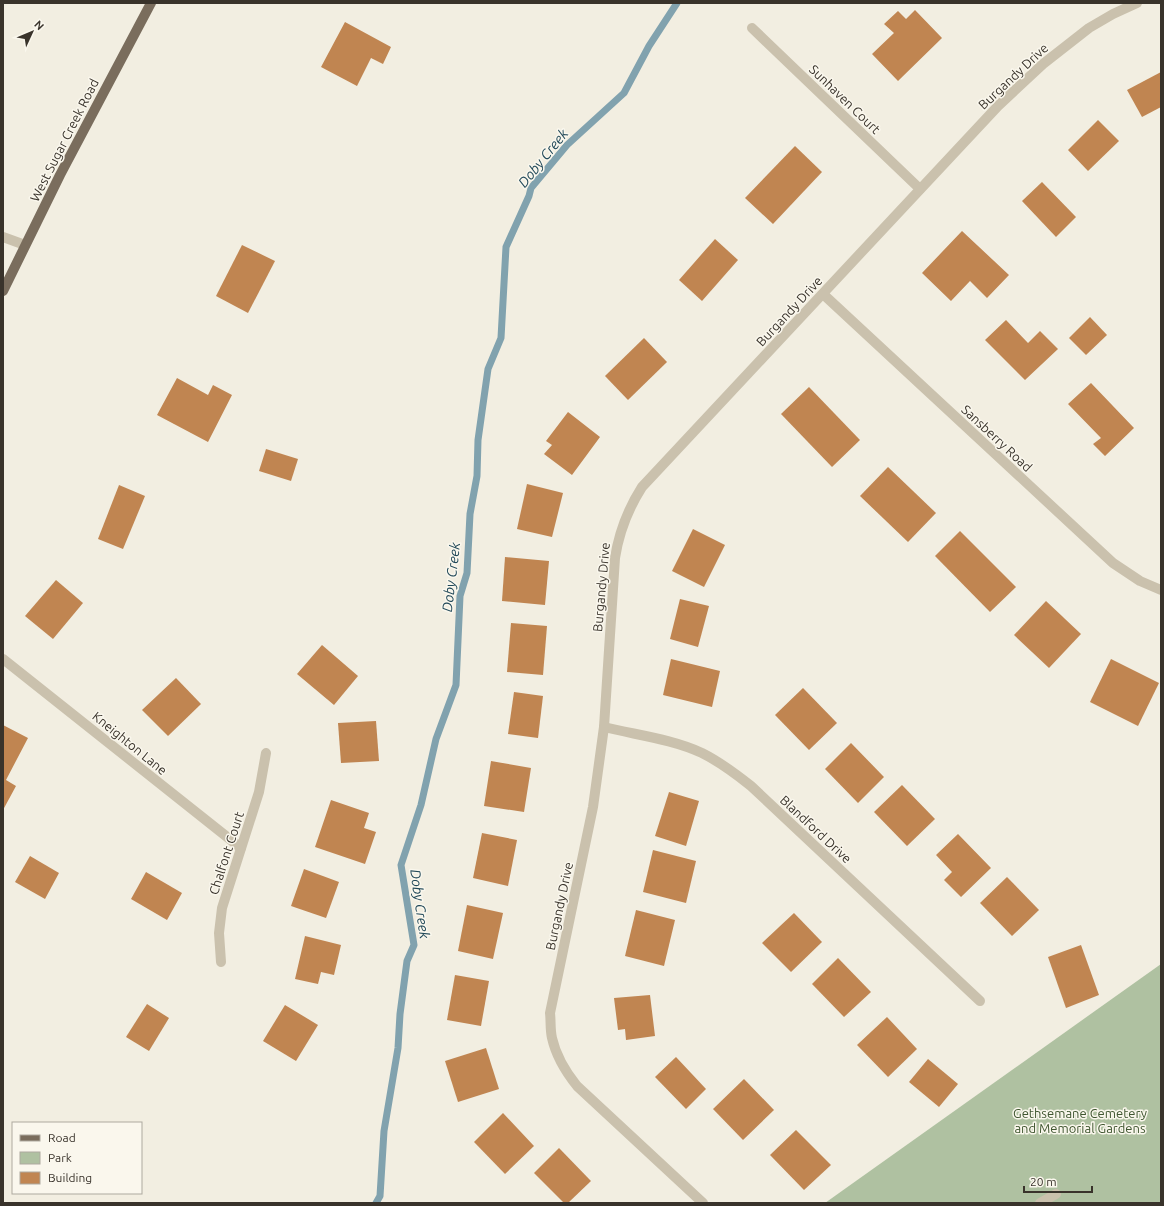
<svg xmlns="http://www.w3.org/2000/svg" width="1164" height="1206" viewBox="0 0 1164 1206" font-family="Ubuntu,sans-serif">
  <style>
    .green { fill: #afc1a1 }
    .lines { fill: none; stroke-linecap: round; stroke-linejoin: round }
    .stream { stroke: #81a2ae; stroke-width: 7 }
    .building { fill: #c08551 }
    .minor { stroke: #cac1ad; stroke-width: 10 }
    .major { stroke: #7a6d5d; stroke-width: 10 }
    .labels { text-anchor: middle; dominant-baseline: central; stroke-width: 3; stroke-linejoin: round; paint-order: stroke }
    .street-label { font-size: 13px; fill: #39332b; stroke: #faf7ed }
    .park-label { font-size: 13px; fill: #3f5630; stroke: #faf7ed }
    .water-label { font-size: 14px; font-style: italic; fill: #224959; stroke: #faf7ed }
  </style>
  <rect width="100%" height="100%" fill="#f2eee1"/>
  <polygon class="green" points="1161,964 1161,1203 825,1203"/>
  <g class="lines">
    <polyline class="stream" points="376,1203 380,1196 384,1131 398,1048 400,1014 407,961 414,945 401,865 421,805 436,739 456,685 460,596 467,573 470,514 477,476 478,440 488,369 501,338 506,247 529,196 531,188 567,145 624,93 649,46 677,3"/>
  </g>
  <g class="building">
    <polygon points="915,10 942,38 898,81 872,54 894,33 884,24 898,11 906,19"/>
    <polygon points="345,22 391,47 383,64 371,58 357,86 321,67"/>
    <polygon points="1161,72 1161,107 1142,117 1127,90"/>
    <polygon points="1098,120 1119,141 1088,171 1068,150"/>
    <polygon points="795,146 822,172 773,224 745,198"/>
    <polygon points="1042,182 1076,217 1056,237 1022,201"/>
    <polygon points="962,231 1009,275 987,298 970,281 951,301 922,273"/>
    <polygon points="715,239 738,260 702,301 679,280"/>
    <polygon points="242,245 275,261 248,313 216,296"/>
    <polygon points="1090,317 1107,335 1086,355 1069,338"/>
    <polygon points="1006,320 1028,343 1040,331 1058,349 1025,380 985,340"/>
    <polygon points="644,338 667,362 628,400 605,376"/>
    <polygon points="177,378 208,395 213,385 232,395 208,442 157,415"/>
    <polygon points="1091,383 1134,428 1105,456 1093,444 1101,438 1068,404"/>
    <polygon points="809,387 860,440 832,467 781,414"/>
    <polygon points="568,412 600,437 572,475 544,454 552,445 546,441"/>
    <polygon points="266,449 298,459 291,481 259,471"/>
    <polygon points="888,467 936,513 908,542 860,496"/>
    <polygon points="527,484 563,493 552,537 517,529"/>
    <polygon points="119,485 145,496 123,549 98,539"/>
    <polygon points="693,529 725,545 704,587 672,571"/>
    <polygon points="960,531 1016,587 990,612 935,556"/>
    <polygon points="505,557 549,561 545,605 502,601"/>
    <polygon points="56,580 83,603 53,639 25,616"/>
    <polygon points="680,599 709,606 698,647 670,639"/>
    <polygon points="1046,601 1081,634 1049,668 1014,635"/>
    <polygon points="511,623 547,626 543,675 507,672"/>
    <polygon points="322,645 358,676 334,705 297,674"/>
    <polygon points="671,659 720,671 712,707 663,695"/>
    <polygon points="1111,659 1159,683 1138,726 1090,702"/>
    <polygon points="176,678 201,704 168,736 142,710"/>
    <polygon points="803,688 837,723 809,750 775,715"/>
    <polygon points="514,692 543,696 538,738 508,734"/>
    <polygon points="376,721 379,761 341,763 338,723"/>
    <polygon points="3,725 28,738 6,780 16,786 3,810"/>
    <polygon points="851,743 884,777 858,803 825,769"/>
    <polygon points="491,761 531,768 524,812 484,806"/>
    <polygon points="902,785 935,819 907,846 874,812"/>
    <polygon points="669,792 699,801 686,846 655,836"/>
    <polygon points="331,800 369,813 364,828 376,832 365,864 315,847"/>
    <polygon points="482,833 517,840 508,886 473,878"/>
    <polygon points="958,834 991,868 961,897 944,880 952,872 936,855"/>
    <polygon points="653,850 696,861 686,903 643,892"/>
    <polygon points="30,856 59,873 45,899 15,882"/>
    <polygon points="304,869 339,882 326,918 291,906"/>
    <polygon points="146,872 182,893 167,920 131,899"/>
    <polygon points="1007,877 1039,910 1012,936 980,903"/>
    <polygon points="467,905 503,913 493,959 458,951"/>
    <polygon points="636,910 675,920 664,966 625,956"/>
    <polygon points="794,913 822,942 791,972 762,943"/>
    <polygon points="305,936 341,945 334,975 321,972 318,984 295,979"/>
    <polygon points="1081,945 1099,995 1066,1008 1048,957"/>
    <polygon points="838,958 871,992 844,1017 812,984"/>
    <polygon points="455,975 489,981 481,1026 447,1020"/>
    <polygon points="650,995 655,1036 626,1040 625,1029 618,1030 614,998"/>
    <polygon points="147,1004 169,1018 149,1051 126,1037"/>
    <polygon points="285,1005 318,1025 296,1061 263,1041"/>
    <polygon points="887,1017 917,1049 888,1077 857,1045"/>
    <polygon points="486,1048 499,1089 458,1102 445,1061"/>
    <polygon points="676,1057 706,1089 686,1109 655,1077"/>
    <polygon points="928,1059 958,1084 939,1107 909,1082"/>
    <polygon points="744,1079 774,1110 743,1140 713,1109"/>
    <polygon points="503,1113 534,1146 505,1174 474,1142"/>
    <polygon points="796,1130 831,1165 804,1190 770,1155"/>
    <polygon points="559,1148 591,1181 568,1203 564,1203 534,1173"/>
  </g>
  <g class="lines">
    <g class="minor">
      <polyline points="752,28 920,189"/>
      <polyline points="3,237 25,245"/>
      <polyline points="823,294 1113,563 1140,581 1161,590"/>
      <polyline points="3,659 241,848"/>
      <path d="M604,727C636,735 672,739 702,753C720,762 736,774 751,786L980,1001"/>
      <polyline points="221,962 219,933 222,908 259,792 266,753"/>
      <path d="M703,1203L577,1086C565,1071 556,1056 552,1038C550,1030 551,1021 550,1013L593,807L604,727L615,558C619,532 628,509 642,487L998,106L1043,64L1089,28L1113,14L1137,3"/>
      <polyline points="1040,1203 1056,1194"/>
    </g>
    <polyline class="major" points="3,291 60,175 151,3"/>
  </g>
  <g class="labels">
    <g class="street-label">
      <text transform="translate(1013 76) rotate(-43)">Burgandy Drive</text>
      <text transform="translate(845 99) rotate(44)">Sunhaven Court</text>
      <text transform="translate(64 140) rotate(-63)">West Sugar Creek Road</text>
      <text transform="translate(789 311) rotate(-47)">Burgandy Drive</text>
      <text transform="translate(997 438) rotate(43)">Sansberry Road</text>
      <text transform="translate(601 587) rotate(-85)">Burgandy Drive</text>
      <text transform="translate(130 743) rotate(39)">Kneighton Lane</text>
      <text transform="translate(816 829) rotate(43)">Blandford Drive</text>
      <text transform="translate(226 853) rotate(-72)">Chalfont Court</text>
      <text transform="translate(559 906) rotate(-78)">Burgandy Drive</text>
    </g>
    <g class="park-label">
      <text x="1080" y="1113">Gethsemane Cemetery<tspan x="1080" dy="15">and Memorial Gardens</tspan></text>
    </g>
    <g class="water-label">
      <text transform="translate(543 158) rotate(-51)">Doby Creek</text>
      <text transform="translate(451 577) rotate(-83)">Doby Creek</text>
      <text transform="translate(420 904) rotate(82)">Doby Creek</text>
    </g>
  </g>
  <rect width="1164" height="1206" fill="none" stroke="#39332b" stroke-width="8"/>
  <rect x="12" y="1122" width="130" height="72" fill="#faf7ed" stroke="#ada99f"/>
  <rect x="20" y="1135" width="20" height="6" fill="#7a6d5d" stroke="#ada99f"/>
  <text x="48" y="1142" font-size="12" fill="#39332b">Road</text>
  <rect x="20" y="1152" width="20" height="12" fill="#afc1a1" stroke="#ada99f"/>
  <text x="48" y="1162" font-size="12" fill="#39332b">Park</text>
  <rect x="20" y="1172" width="20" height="12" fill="#c08551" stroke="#ada99f"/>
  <text x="48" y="1182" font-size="12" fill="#39332b">Building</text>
  <g transform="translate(32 32) rotate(46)" stroke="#faf7ed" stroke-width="3" paint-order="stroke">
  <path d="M0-3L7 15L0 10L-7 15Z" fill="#39332b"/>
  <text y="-6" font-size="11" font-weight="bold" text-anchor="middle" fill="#39332b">N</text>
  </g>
  <path d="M1024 1186v6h68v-6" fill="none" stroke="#39332b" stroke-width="2"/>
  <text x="1030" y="1186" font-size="12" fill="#39332b" stroke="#faf7ed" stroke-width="3" paint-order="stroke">20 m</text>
</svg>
